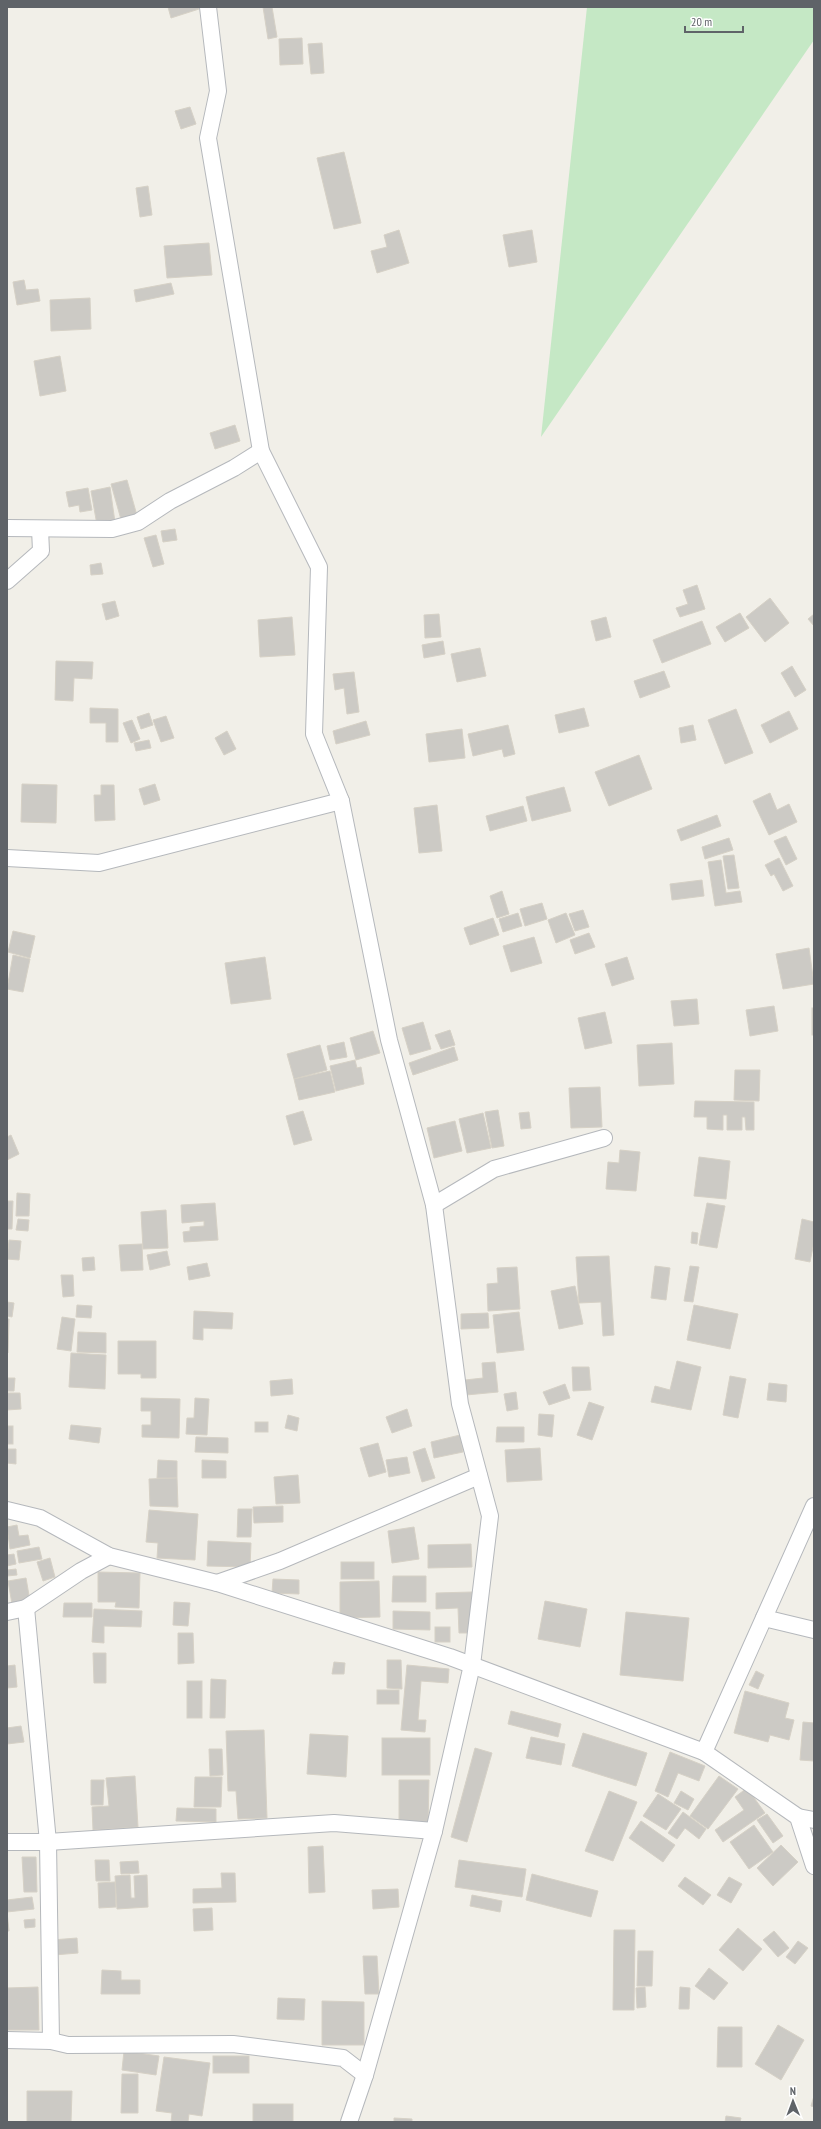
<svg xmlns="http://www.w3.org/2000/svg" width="821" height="2129" viewBox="0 0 821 2129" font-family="'PT Sans Narrow',sans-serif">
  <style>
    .green { fill: #c5e8c5 }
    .building { fill: #cccac5; stroke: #d6d1c6 }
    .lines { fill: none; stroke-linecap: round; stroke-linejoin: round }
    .street-casing { stroke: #b5b8bc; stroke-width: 18 }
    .street { stroke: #fff; stroke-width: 16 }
  </style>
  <rect width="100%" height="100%" fill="#f1efe8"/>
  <polygon class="green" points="587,7 814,7 814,40 541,437"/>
  <g class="building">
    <polygon points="168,7 199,7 199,9 171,18"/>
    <polygon points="263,7 272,7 277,37 268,39"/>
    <polygon points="302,38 303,64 280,65 279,39"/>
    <polygon points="322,43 324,73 311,74 308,44"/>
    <polygon points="190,107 196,124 181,129 175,111"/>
    <polygon points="344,152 361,223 334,229 317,158"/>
    <polygon points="148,186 152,215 140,217 136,188"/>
    <polygon points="399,230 409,263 377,273 371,251 387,247 384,235"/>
    <polygon points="532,230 537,262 509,267 503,235"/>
    <polygon points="209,243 212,275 167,278 164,246"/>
    <polygon points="24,280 26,290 38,289 40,301 17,305 13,282"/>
    <polygon points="171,283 174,294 136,302 134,290"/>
    <polygon points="90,298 91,329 51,331 50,300"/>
    <polygon points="60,356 66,391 40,396 34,361"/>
    <polygon points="235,425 240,441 215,449 210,433"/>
    <polygon points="127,480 138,519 122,523 111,484"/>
    <polygon points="110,487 115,522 97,525 91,491"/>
    <polygon points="88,488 92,510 80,512 79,505 69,507 66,492"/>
    <polygon points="175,529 177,540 163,542 161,531"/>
    <polygon points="156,535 164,564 153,567 144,538"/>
    <polygon points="101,563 103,574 91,575 90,565"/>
    <polygon points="697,585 705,609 680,617 676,608 688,604 683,590"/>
    <polygon points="770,598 789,623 765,642 746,617"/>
    <polygon points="115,601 119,616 106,620 102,604"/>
    <polygon points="740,613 749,628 725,642 716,627"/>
    <polygon points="439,614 441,637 425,638 424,615"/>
    <polygon points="814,614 814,626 808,619"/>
    <polygon points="292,617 295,655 260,657 258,620"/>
    <polygon points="606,617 611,637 596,641 591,621"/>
    <polygon points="702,621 711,644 662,663 653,640"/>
    <polygon points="443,641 445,654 424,658 422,645"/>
    <polygon points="480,648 486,676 457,682 451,654"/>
    <polygon points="56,661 93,662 92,679 74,678 73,701 55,700"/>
    <polygon points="792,666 806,690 795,697 781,673"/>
    <polygon points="664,671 670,687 640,698 634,681"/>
    <polygon points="354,672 359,712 347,714 344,688 335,690 333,674"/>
    <polygon points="90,708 118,709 118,742 106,742 106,723 90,723"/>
    <polygon points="584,708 589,726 559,733 555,715"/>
    <polygon points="736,709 753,753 725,764 708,720"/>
    <polygon points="789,711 798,729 770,743 761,725"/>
    <polygon points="149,713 153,725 141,729 137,717"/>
    <polygon points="166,716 174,738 161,742 153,720"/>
    <polygon points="132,720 140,739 131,743 123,723"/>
    <polygon points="366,721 370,735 336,744 333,731"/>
    <polygon points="508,725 515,754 504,757 502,749 473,756 468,734"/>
    <polygon points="693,725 696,740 681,743 679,728"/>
    <polygon points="462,729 465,758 429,762 426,734"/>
    <polygon points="227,731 236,749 224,755 215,738"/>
    <polygon points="149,740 151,748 136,751 134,743"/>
    <polygon points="639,755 652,789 609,806 595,772"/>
    <polygon points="22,784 57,785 56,823 21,822"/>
    <polygon points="155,784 160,800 144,805 139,789"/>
    <polygon points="101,785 114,785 115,820 95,821 94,795 101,795"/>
    <polygon points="564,787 571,811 532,821 526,797"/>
    <polygon points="770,793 777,810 789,804 797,822 769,835 753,801"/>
    <polygon points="437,805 442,851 419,853 414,808"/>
    <polygon points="523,806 527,821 490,831 486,816"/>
    <polygon points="717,815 721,826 681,841 677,830"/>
    <polygon points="786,836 797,859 786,865 774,841"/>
    <polygon points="729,838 733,850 705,859 702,847"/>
    <polygon points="734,855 739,888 728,889 723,856"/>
    <polygon points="779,858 793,886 783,891 774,874 771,876 765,865"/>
    <polygon points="721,860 726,893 740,891 742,902 715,906 708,862"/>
    <polygon points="702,880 704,896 672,900 670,884"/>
    <polygon points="502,891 509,914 497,918 490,896"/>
    <polygon points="542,903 547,919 525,926 520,909"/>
    <polygon points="583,910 589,927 575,931 569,914"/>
    <polygon points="518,913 522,926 503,932 499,919"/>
    <polygon points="566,913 575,935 556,943 548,920"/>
    <polygon points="493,918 499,935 470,945 464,928"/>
    <polygon points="13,931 35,936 30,958 8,952"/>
    <polygon points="589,933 595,947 575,954 570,940"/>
    <polygon points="534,937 542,963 511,972 503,946"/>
    <polygon points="809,948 814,984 783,989 776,954"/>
    <polygon points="13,955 30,959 23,992 7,989"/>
    <polygon points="265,957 271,999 231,1004 225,963"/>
    <polygon points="627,957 634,979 612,986 605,964"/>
    <polygon points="697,999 699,1024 674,1026 671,1001"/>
    <polygon points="774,1006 778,1031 750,1036 746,1010"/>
    <rect x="812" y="1008" width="2" height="27"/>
    <polygon points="605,1012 612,1043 585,1049 578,1018"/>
    <polygon points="423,1022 431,1049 410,1055 402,1028"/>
    <polygon points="450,1030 455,1045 441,1049 435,1035"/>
    <polygon points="373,1031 380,1053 356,1060 350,1038"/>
    <polygon points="344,1042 347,1057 330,1060 327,1046"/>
    <polygon points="672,1043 674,1084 639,1086 637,1045"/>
    <polygon points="320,1045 327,1070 294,1079 287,1054"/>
    <polygon points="454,1047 458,1060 413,1075 409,1063"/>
    <polygon points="355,1060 357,1068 361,1067 364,1084 336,1091 330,1066"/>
    <polygon points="735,1070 760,1070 759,1101 734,1100"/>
    <polygon points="330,1071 335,1092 299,1100 294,1079"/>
    <polygon points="600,1087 602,1127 571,1128 569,1088"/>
    <polygon points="695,1101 754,1102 754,1130 746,1130 745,1117 742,1117 742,1130 727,1130 727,1115 723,1115 723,1130 707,1129 707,1117 694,1117"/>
    <polygon points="498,1110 504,1146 492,1148 485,1112"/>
    <polygon points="303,1111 312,1140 294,1145 286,1116"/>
    <polygon points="529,1112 531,1128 521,1129 519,1113"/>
    <polygon points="483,1113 491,1148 467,1153 459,1119"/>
    <polygon points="455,1121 462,1151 434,1158 427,1128"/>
    <polygon points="11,1135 19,1154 7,1160 7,1137"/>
    <polygon points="620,1150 640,1152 636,1191 606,1189 608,1162 619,1163"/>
    <polygon points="699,1157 730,1161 726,1199 694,1196"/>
    <polygon points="17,1193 30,1194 29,1216 16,1216"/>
    <polygon points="7,1201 13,1201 12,1229 7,1229"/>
    <polygon points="215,1203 218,1240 184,1242 183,1232 190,1231 190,1227 204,1226 204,1221 182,1223 181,1205"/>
    <polygon points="707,1203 725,1206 717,1248 699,1245"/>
    <polygon points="166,1210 168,1248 143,1249 141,1212"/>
    <polygon points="18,1219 29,1220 28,1231 16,1230"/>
    <polygon points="802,1219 814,1222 814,1242 810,1262 795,1259"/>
    <polygon points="692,1232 698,1233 697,1244 691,1243"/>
    <polygon points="9,1240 21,1241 19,1260 7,1259"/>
    <polygon points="142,1244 143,1270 121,1271 119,1245"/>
    <polygon points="167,1251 170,1265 150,1270 147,1255"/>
    <polygon points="609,1256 614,1335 603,1336 601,1302 579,1303 576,1257"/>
    <polygon points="94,1257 95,1270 83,1271 82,1258"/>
    <polygon points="207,1263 210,1276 189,1280 187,1267"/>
    <polygon points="655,1266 670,1268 666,1300 651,1298"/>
    <polygon points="690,1266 699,1267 693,1302 684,1301"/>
    <polygon points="517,1267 520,1309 488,1311 487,1284 498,1283 497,1268"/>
    <polygon points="61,1275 73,1275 74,1296 63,1297"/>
    <polygon points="575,1286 583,1324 559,1329 551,1291"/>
    <polygon points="7,1302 14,1303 12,1317 7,1316"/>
    <polygon points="77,1305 92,1306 91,1318 76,1317"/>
    <polygon points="694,1305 738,1314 730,1349 687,1340"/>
    <polygon points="194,1311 233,1313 232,1329 203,1328 203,1340 193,1339"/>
    <polygon points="519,1312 524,1350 497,1353 493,1315"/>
    <polygon points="488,1313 489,1328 461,1329 461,1314"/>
    <polygon points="62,1317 75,1319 71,1351 57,1349"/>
    <polygon points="7,1319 9,1319 8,1353 7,1353"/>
    <polygon points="78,1332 106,1333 106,1353 77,1352"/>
    <polygon points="118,1341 156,1341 156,1378 141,1378 141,1374 118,1374"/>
    <polygon points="71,1353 106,1355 105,1389 69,1387"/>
    <polygon points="677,1361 701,1367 691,1410 651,1402 655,1386 670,1390"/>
    <polygon points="495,1362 498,1392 466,1395 465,1380 483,1378 482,1363"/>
    <polygon points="572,1367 589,1367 591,1390 573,1391"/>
    <polygon points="730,1376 746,1379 738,1418 723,1415"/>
    <polygon points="7,1378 15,1378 14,1391 7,1391"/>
    <polygon points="292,1379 293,1394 271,1396 270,1381"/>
    <polygon points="769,1383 787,1385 786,1402 767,1400"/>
    <polygon points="565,1384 570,1398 549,1405 543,1392"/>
    <polygon points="516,1392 518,1409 507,1411 504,1394"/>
    <polygon points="7,1393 20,1393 21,1409 7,1410"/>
    <polygon points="141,1398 180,1399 179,1438 142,1437 142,1425 151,1425 151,1411 141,1411"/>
    <polygon points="195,1398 209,1399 207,1435 186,1434 187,1418 194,1418"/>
    <polygon points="589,1402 604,1407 592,1440 577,1435"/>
    <polygon points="407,1409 412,1426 392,1433 386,1417"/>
    <polygon points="539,1414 554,1415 552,1437 538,1435"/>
    <polygon points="288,1415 299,1418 297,1431 285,1428"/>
    <rect x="255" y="1422" width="13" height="10"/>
    <polygon points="71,1425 101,1428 99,1443 69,1439"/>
    <rect x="7" y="1426" width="6" height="18"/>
    <polygon points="497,1427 524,1427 524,1442 496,1442"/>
    <polygon points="460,1435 463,1452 434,1458 431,1442"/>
    <polygon points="196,1437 228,1438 228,1453 195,1452"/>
    <polygon points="378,1443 386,1472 369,1477 360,1448"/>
    <polygon points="425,1448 435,1478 422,1482 413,1452"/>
    <polygon points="540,1448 542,1480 507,1482 505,1450"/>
    <polygon points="7,1449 16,1449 16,1464 7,1463"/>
    <polygon points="407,1457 410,1473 389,1477 386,1460"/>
    <polygon points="158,1460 177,1461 177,1478 157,1478"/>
    <polygon points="202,1460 226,1461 226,1478 202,1478"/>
    <polygon points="298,1475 300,1503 276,1504 274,1477"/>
    <polygon points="177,1478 178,1507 150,1506 149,1479"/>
    <polygon points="283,1506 283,1522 254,1523 253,1507"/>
    <polygon points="238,1509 252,1509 251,1537 237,1537"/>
    <polygon points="149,1510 198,1514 195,1560 157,1558 158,1543 146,1542"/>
    <polygon points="17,1525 19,1536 28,1535 30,1545 10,1549 7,1527"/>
    <polygon points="414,1527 419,1559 392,1563 388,1531"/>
    <polygon points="208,1541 251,1543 250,1567 207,1566"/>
    <polygon points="471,1544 472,1567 428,1568 428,1545"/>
    <polygon points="39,1547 42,1559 19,1563 17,1551"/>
    <polygon points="14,1554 16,1564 7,1566 7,1555"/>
    <polygon points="50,1558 55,1577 43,1581 37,1562"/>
    <rect x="341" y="1562" width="33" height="17"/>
    <polygon points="16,1569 17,1575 7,1576 7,1570"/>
    <polygon points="98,1572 140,1573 139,1608 115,1607 116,1602 98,1602"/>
    <polygon points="393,1576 426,1576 426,1602 392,1602"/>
    <polygon points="26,1578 30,1601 12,1604 8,1581"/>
    <polygon points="273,1579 299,1580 299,1594 272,1593"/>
    <polygon points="379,1581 380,1617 340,1618 340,1582"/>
    <polygon points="472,1592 474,1633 459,1633 458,1608 436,1609 436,1593"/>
    <polygon points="545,1601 587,1609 580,1647 538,1639"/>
    <polygon points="174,1602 190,1603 188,1626 173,1625"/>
    <polygon points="64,1603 92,1603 92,1617 63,1617"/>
    <polygon points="94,1609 142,1611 141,1627 104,1626 104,1643 92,1642"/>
    <polygon points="393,1611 430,1612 430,1630 393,1629"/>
    <polygon points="626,1612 689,1618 683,1681 620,1675"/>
    <rect x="435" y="1627" width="15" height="15"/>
    <polygon points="178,1633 193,1633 194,1663 178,1664"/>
    <polygon points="93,1653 106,1653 106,1683 94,1683"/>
    <polygon points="387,1660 401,1660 402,1689 387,1688"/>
    <polygon points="334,1662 345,1663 344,1674 332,1674"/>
    <polygon points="15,1665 17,1687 7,1688 7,1666"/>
    <polygon points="407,1665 449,1669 448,1683 421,1681 418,1720 426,1720 425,1732 401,1730"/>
    <polygon points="756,1671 764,1675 758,1689 749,1685"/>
    <polygon points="211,1679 226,1680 225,1718 210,1718"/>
    <rect x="187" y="1681" width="15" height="37"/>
    <rect x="377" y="1690" width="22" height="14"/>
    <polygon points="745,1691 789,1703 785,1718 794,1720 789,1740 770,1735 768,1742 734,1733"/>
    <polygon points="511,1711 561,1724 558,1737 508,1724"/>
    <polygon points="803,1722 814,1723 814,1761 800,1760"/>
    <polygon points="21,1726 24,1742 7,1744 7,1728"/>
    <polygon points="264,1730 267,1818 238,1819 236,1791 228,1791 226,1731"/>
    <polygon points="583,1733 647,1753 636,1786 572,1766"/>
    <polygon points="310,1734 348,1736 346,1777 307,1774"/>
    <polygon points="531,1737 565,1744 561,1765 526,1758"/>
    <rect x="382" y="1738" width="48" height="37"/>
    <polygon points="475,1748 492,1753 467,1842 451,1837"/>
    <polygon points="209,1749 222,1749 223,1775 210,1776"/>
    <polygon points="670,1752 705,1766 699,1781 678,1773 668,1797 655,1791"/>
    <polygon points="135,1776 138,1827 93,1830 92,1807 109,1806 106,1778"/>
    <polygon points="719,1776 738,1789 708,1829 690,1816"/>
    <polygon points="195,1777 222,1777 221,1807 194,1807"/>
    <polygon points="91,1780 104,1780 103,1805 91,1805"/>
    <polygon points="399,1780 429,1780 428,1825 399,1824"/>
    <polygon points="747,1788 765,1813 723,1842 715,1830 744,1810 735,1797"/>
    <polygon points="609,1791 637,1802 613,1861 585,1851"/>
    <polygon points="681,1791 694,1799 688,1810 674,1803"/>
    <polygon points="658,1794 681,1809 666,1830 643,1816"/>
    <polygon points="177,1808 216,1809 216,1822 176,1821"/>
    <polygon points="683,1812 706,1829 699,1839 685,1828 677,1839 668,1833"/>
    <polygon points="767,1814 783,1836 773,1843 757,1820"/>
    <polygon points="641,1821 675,1845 663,1862 629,1838"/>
    <polygon points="754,1825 773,1852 749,1869 730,1842"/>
    <polygon points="781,1845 798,1862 773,1886 757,1868"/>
    <polygon points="323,1846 325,1892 309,1893 308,1847"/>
    <polygon points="22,1857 36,1857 37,1892 24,1892"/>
    <polygon points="95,1860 109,1860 110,1881 96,1881"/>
    <polygon points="459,1860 526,1869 522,1897 455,1887"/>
    <polygon points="138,1861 139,1873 121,1874 120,1862"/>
    <polygon points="221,1873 235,1873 236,1902 193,1903 193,1889 222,1888"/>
    <polygon points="532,1874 598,1891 591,1917 526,1900"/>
    <polygon points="130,1875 131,1898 135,1898 134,1876 147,1875 148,1907 117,1909 115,1876"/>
    <polygon points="685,1877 711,1895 703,1905 678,1886"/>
    <polygon points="729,1877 742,1884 731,1903 717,1895"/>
    <polygon points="115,1882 116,1907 99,1908 98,1883"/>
    <polygon points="398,1889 399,1907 373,1909 372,1890"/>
    <polygon points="472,1895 502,1901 500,1912 470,1906"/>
    <polygon points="32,1897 34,1909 7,1912 9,1931 7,1931 7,1900"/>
    <polygon points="212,1908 213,1930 194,1931 193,1909"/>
    <polygon points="35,1919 35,1927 25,1928 24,1920"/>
    <polygon points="738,1928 762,1949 743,1971 719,1950"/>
    <polygon points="614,1930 635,1930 634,2010 613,2010"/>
    <polygon points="774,1931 789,1948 778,1957 763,1940"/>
    <polygon points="77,1938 78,1953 54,1955 52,1940"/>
    <polygon points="798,1941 808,1948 795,1964 786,1957"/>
    <polygon points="638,1951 653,1951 652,1986 637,1986"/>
    <polygon points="363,1956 377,1956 379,1994 365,1994"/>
    <polygon points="709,1968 728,1983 714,2000 695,1986"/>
    <polygon points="102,1970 121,1971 121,1980 140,1980 140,1994 101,1994"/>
    <polygon points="38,1987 39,2030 7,2030 7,1988"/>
    <polygon points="645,1987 646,2007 637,2008 636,1988"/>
    <polygon points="680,1987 690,1988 689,2009 679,2009"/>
    <polygon points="278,1998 305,1999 304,2020 277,2019"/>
    <polygon points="322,2001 364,2002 364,2045 322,2045"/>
    <polygon points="778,2025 804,2040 781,2080 755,2064"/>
    <polygon points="718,2027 742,2027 742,2067 717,2067"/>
    <polygon points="124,2051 159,2056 156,2075 122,2070"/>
    <rect x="213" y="2056" width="36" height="17"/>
    <polygon points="164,2057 210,2063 202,2116 189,2114 188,2122 171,2122 172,2113 156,2111"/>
    <polygon points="122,2074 138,2074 138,2113 121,2113"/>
    <polygon points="27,2091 72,2091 71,2122 27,2122"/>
    <polygon points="814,2096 814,2107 811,2106"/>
    <rect x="253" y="2104" width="40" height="18"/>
    <polygon points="726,2116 741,2118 740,2122 725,2122"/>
    <polygon points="394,2118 412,2119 412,2122 394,2122"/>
  </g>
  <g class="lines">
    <defs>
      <g id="street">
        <polyline points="208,7 218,91 208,138 261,451 319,567 314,734 341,801 389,1040 434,1205 460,1404 490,1516 472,1665 434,1831 365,2075 349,2122"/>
        <polyline points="7,528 112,529 138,522 170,501 234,468 261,451"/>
        <polyline points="7,581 41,551 40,529"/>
        <polyline points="7,858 99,863 341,801"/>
        <polyline points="434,1205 494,1169 604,1138"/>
        <polyline points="7,1510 40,1518 109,1556 217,1583 450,1657 704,1752 814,1506"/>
        <polyline points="217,1583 280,1561 479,1476"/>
        <polyline points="26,1608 48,1842 51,2041"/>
        <polyline points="7,1612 26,1608 81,1571 109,1556"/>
        <polyline points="764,1618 814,1630"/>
        <polyline points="704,1752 798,1817 814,1866"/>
        <polyline points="798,1817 814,1820"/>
        <polyline points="7,1842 48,1842 334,1823 434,1831"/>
        <polyline points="7,2040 51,2041 68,2045 233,2044 343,2058 365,2075"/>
      </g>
    </defs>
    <use href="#street" class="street-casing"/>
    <use href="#street" class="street"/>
  </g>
  <rect width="821" height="2129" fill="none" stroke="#5f6368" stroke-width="16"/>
  <g transform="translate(793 2101) rotate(359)" stroke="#ffffff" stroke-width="3" paint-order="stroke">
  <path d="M0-3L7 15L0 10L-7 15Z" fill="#5f6368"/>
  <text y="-6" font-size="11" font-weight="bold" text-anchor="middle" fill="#5f6368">N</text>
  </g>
  <path d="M685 26v6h58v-6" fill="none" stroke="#5f6368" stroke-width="2"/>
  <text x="691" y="26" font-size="12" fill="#5f6368" stroke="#ffffff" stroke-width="3" paint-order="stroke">20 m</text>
</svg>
